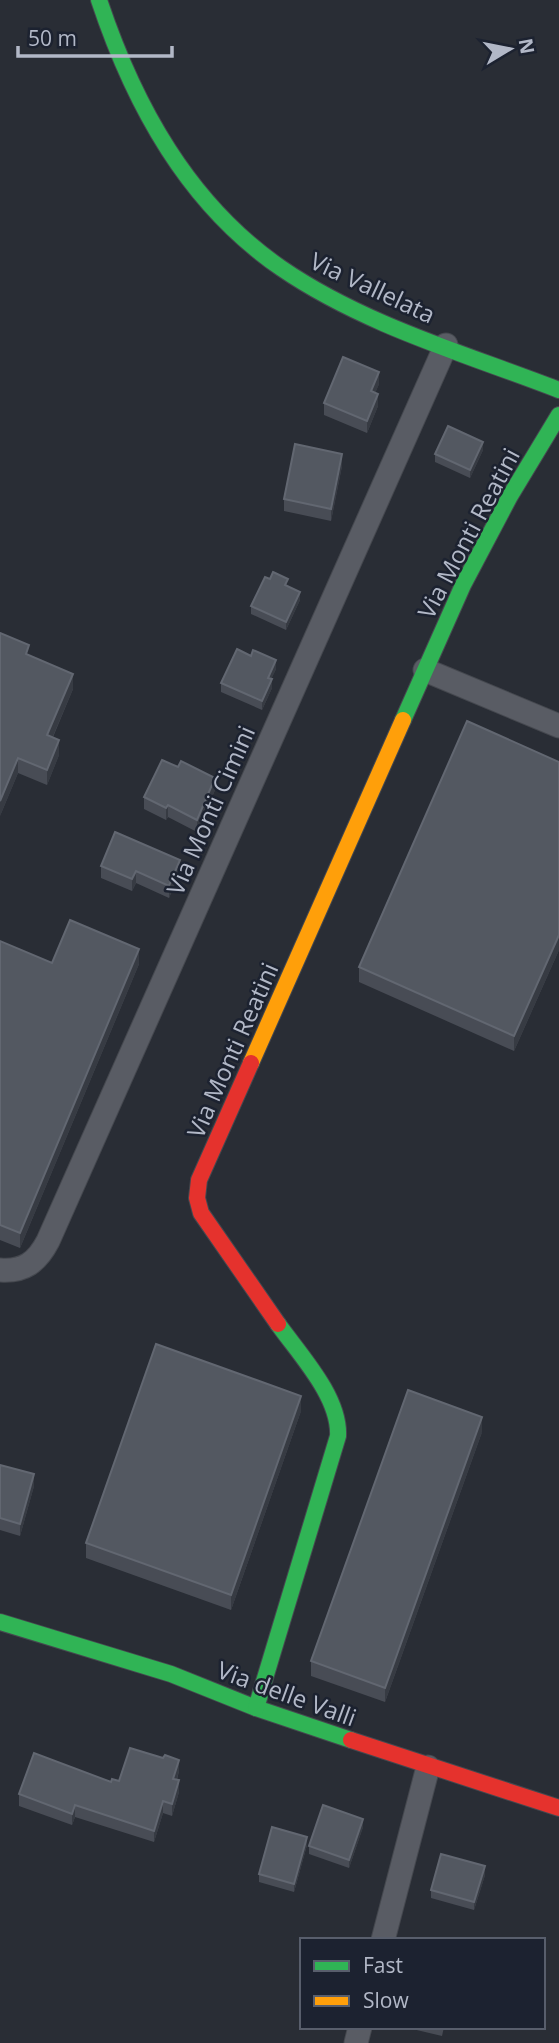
<svg xmlns="http://www.w3.org/2000/svg" width="559" height="2043" viewBox="0 0 559 2043" font-family="'Open Sans',sans-serif">
  <style>
    .lines { fill: none; stroke-linecap: round; stroke-linejoin: round }
    .street-casing { stroke: #45484f; stroke-width: 25 }
    .fast-casing { stroke: #45484f; stroke-width: 18 }
    .slow-casing { stroke: #45484f; stroke-width: 18 }
    .jam-casing { stroke: #45484f; stroke-width: 18 }
    .street { stroke: #595c64; stroke-width: 23 }
    .fast { stroke: #30b455; stroke-width: 16 }
    .slow { stroke: #ff9f0a; stroke-width: 16 }
    .jam { stroke: #e5322d; stroke-width: 16 }
    .wall { fill: #484c55 }
    .shaded-wall { fill: #373b43 }
    .building { fill: #535861; stroke: #626771; stroke-width: 2 }
    .labels { text-anchor: middle; dominant-baseline: central; stroke-width: 5; stroke-linejoin: round; paint-order: stroke }
    .street-label { font-size: 24px; fill: #b2b8c7; stroke: #1c2230 }
  </style>
  <rect width="100%" height="100%" fill="#292d35"/>
  <g class="lines">
    <defs>
      <g id="street">
        <polyline points="425,670 559,726"/>
        <path d="M0,1270C24,1272 37,1262 48,1241L446,345"/>
        <polyline points="383,1940 428,1767"/>
        <polyline points="356,2043 360,2027"/>
      </g>
      <g id="fast">
        <path d="M99,0C134,105 188,204 281,268C364,325 466,354 559,390"/>
        <polyline points="403,720 463,585 510,496 559,415"/>
        <polyline points="0,1622 171,1674 256,1708 351,1740"/>
        <path d="M256,1708L338,1436C340,1397 300,1355 278,1324"/>
      </g>
      <polyline id="slow" points="251,1063 403,720"/>
      <g id="jam">
        <polyline points="251,1063 199,1180 197,1198 201,1213 278,1324"/>
        <polyline points="351,1740 559,1808"/>
      </g>
    </defs>
    <use href="#street" class="street-casing"/>
    <use href="#fast" class="fast-casing"/>
    <use href="#slow" class="slow-casing"/>
    <use href="#jam" class="jam-casing"/>
    <use href="#street" class="street"/>
    <use href="#fast" class="fast"/>
    <use href="#slow" class="slow"/>
    <use href="#jam" class="jam"/>
  </g>
  <g class="wall">
    <polygon points="379,384 375,393 378,406 367,433 324,415 324,403"/>
    <polygon points="483,450 470,478 435,462 435,454"/>
    <polygon points="342,466 331,521 284,511 284,499"/>
    <polygon points="288,586 300,600 286,630 251,614 251,606"/>
    <polygon points="29,655 73,689 53,737 59,755 47,785 18,773 0,816"/>
    <polygon points="276,669 271,679 272,688 262,710 221,692 221,683"/>
    <polygon points="559,762 559,950 514,1051 359,982 359,967"/>
    <polygon points="215,790 197,832 168,817 166,820 144,809 144,797"/>
    <polygon points="101,866 180,872 169,898 136,883 132,891 101,878"/>
    <polygon points="0,941 52,963 139,964 20,1248 0,1240"/>
    <polygon points="301,1411 231,1610 86,1558 86,1543"/>
    <polygon points="482,1432 385,1702 311,1676 311,1661"/>
    <polygon points="0,1465 34,1486 20,1536 0,1530"/>
    <polygon points="179,1771 177,1780 179,1792 172,1816 163,1813 154,1842 75,1817 72,1825 19,1806 19,1794 119,1781"/>
    <polygon points="363,1827 349,1868 309,1854 309,1846"/>
    <polygon points="307,1845 294,1892 259,1882 259,1874"/>
    <polygon points="485,1875 474,1910 431,1898 431,1890"/>
    <polygon points="404,2027 444,2027 442,2036"/>
  </g>
  <g class="shaded-wall">
    <polygon points="379,372 379,384 371,403 371,391"/>
    <polygon points="378,394 378,406 367,433 367,421"/>
    <polygon points="483,442 483,450 470,478 470,470"/>
    <polygon points="342,454 342,466 331,521 331,509"/>
    <polygon points="300,592 300,600 286,630 286,622"/>
    <polygon points="276,660 276,669 268,686 268,678"/>
    <polygon points="73,674 73,689 47,750 47,735"/>
    <polygon points="272,679 272,688 262,710 262,701"/>
    <polygon points="59,740 59,755 47,785 47,770"/>
    <polygon points="18,758 18,773 0,816 0,801"/>
    <polygon points="215,778 215,790 197,832 197,820"/>
    <polygon points="168,805 168,817 166,820 166,808"/>
    <polygon points="180,860 180,872 169,898 169,886"/>
    <polygon points="136,871 136,883 132,891 132,879"/>
    <polygon points="559,935 559,950 514,1051 514,1036"/>
    <polygon points="139,949 139,964 20,1248 20,1233"/>
    <polygon points="301,1396 301,1411 231,1610 231,1595"/>
    <polygon points="482,1417 482,1432 385,1702 385,1688"/>
    <polygon points="34,1474 34,1486 20,1536 20,1524"/>
    <polygon points="179,1760 179,1771 173,1790 173,1779"/>
    <polygon points="179,1780 179,1792 172,1816 172,1804"/>
    <polygon points="163,1801 163,1813 154,1842 154,1831"/>
    <polygon points="75,1805 75,1817 72,1825 72,1814"/>
    <polygon points="363,1819 363,1827 349,1868 349,1860"/>
    <polygon points="307,1837 307,1845 294,1892 294,1884"/>
    <polygon points="485,1866 485,1875 474,1910 474,1902"/>
  </g>
  <g class="building">
    <polygon points="343,357 379,372 371,391 378,394 367,421 324,403"/>
    <polygon points="448,426 483,442 470,470 435,454"/>
    <polygon points="295,444 342,454 331,509 284,499"/>
    <polygon points="273,572 288,579 285,585 300,592 286,622 251,606 265,577 270,579"/>
    <polygon points="0,633 29,645 26,654 73,674 47,735 59,740 47,770 18,758 0,801"/>
    <polygon points="237,649 251,656 253,650 276,660 268,678 272,679 262,701 221,683"/>
    <polygon points="467,721 559,762 559,935 514,1036 359,967"/>
    <polygon points="162,760 178,767 181,761 215,778 197,820 168,805 166,808 144,797"/>
    <polygon points="115,832 180,860 169,886 136,871 132,879 101,866"/>
    <polygon points="70,920 139,949 20,1233 0,1225 0,941 52,963"/>
    <polygon points="156,1344 301,1396 231,1595 86,1543"/>
    <polygon points="408,1390 482,1417 385,1688 311,1661"/>
    <polygon points="0,1465 34,1474 20,1524 0,1518"/>
    <polygon points="130,1748 163,1758 165,1755 179,1760 173,1779 179,1780 172,1804 163,1801 154,1831 75,1805 72,1814 19,1794 34,1753 111,1782 112,1779 119,1781"/>
    <polygon points="323,1805 363,1819 349,1860 309,1846"/>
    <polygon points="272,1827 307,1837 294,1884 259,1874"/>
    <polygon points="441,1854 485,1866 474,1902 431,1890"/>
  </g>
  <g class="labels">
    <g class="street-label">
      <text transform="translate(373 287) rotate(25)">Via Vallelata</text>
      <text transform="translate(468 533) rotate(-62)">Via Monti Reatini</text>
      <text transform="translate(210 810) rotate(-66)">Via Monti Cimini</text>
      <text transform="translate(232 1050) rotate(-66)">Via Monti Reatini</text>
      <text transform="translate(287 1693) rotate(20)">Via delle Valli</text>
    </g>
  </g>
  <rect x="300" y="1938" width="245" height="91" fill="#1c2230" stroke="#585e6c" stroke-width="2"/>
  <rect x="314" y="1961" width="35" height="10" fill="#30b455" stroke="#585e6c" stroke-width="2"/>
  <text x="363" y="1973" font-size="21" fill="#b2b8c7">Fast</text>
  <rect x="314" y="1996" width="35" height="10" fill="#ff9f0a" stroke="#585e6c" stroke-width="2"/>
  <text x="363" y="2008" font-size="21" fill="#b2b8c7">Slow</text>
  <g transform="translate(510 49) rotate(80)" stroke="#1c2230" stroke-width="5" paint-order="stroke">
  <path d="M0-5L12 26L0 18L-12 26Z" fill="#b2b8c7"/>
  <text y="-10" font-size="19" font-weight="bold" text-anchor="middle" fill="#b2b8c7">N</text>
  </g>
  <path d="M18 46v10h154v-10" fill="none" stroke="#b2b8c7" stroke-width="3.5"/>
  <text x="28" y="46" font-size="21" fill="#b2b8c7" stroke="#1c2230" stroke-width="5" paint-order="stroke">50 m</text>
</svg>
